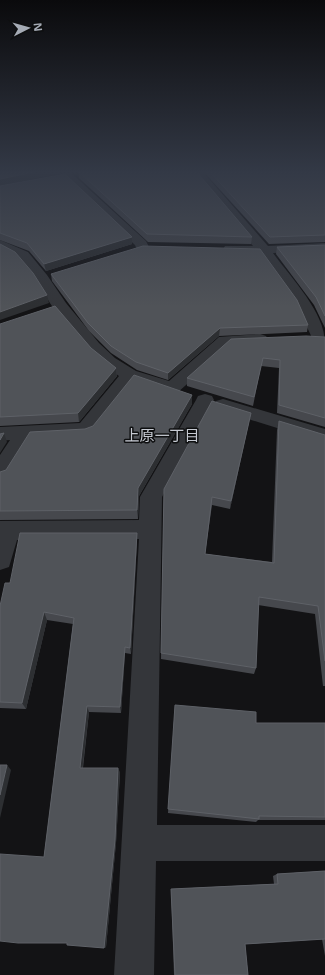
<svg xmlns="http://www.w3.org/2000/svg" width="325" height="975" viewBox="0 0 325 975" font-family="'Open Sans','Noto Sans JP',sans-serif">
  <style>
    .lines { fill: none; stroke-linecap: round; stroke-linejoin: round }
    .minor { fill: #34363a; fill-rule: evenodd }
    .wall { fill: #46484d }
    .shaded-wall { fill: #2d2f32 }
    .building { fill: #505358; stroke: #5e6167 }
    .labels { text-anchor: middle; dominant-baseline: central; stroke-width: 3; stroke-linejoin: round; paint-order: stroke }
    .neighbourhood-label { font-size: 15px; fill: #c6cad2; stroke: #0e0f10 }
  </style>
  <rect width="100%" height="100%" fill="#131315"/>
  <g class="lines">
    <g class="minor">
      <path d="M192,171H202L268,246L325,243V251L273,253C291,278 325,312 325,343L320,344L314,342L297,306L260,254L225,252L223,249L225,246H253Z"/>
      <polygon points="67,172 71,173 146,241 149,247 147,250 137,250 135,245 63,177 62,175"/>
      <path d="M0,240L28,252L47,275L66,303L99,343L115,358L136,371L169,381L219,337L260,334L266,336L268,339L266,342L230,346L177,393L171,395L165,393L163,390L134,382L93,434L86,436L31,439L8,478L0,480V455L10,440L0,441V427L80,423L119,376C92,359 73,335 54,309C42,292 34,273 19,259C14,254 6,252 0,249Z"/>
      <polygon points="205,394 212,396 214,400 162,497 157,825 325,825 325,861 156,861 154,975 114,975 139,539 17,540 9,567 0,570 0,521 139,520 140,497 196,400 198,396"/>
      <polygon points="223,399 325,429 325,443 216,409 214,405 216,401"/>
    </g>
  </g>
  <g class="wall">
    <polygon points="78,171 252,237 251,244 148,242 79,178"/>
    <polygon points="203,171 325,171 325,242 269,244"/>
    <polygon points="0,186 132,237 132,244 46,271 29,251 0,240"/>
    <polygon points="325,245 325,328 314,305 276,254 277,247"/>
    <polygon points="51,274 308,325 307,332 219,336 168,380 137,370 111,353 89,331 52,281"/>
    <polygon points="0,324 91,348 116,368 117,376 79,422 0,426"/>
    <polygon points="325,337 325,427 277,413 279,368 261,366 253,406 187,386 187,378"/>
    <polygon points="192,404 139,496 138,519 0,520 0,472 6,470 85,429"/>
    <polygon points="251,413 230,509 212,505 205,554 272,562 277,430 279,421 325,435 325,686 323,686 315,614 258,605 256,668 254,674 161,659 164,489"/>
    <polygon points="137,533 137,541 131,654 125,653 121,713 89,712 83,768 120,772 116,843 106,947 104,948 67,943 44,857 73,624 47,620 26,709 0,708 0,606 10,583"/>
    <polygon points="175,705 256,723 325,723 325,820 258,820 256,822 168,813"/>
    <polygon points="325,871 325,956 322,939 245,944 248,975 174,975 171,889 274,884 273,876 277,874"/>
  </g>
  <g class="shaded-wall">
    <polygon points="39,171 72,171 0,186 0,179"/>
    <polygon points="132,237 132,244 46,271 44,264"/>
    <polygon points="47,295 49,303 0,320 0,312"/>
    <polygon points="220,328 219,336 168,380 168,373"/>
    <polygon points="116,368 117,376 79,422 78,413"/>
    <polygon points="192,395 192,404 139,496 138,519 137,510 138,488"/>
    <polygon points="251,413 249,422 230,509 231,501"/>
    <polygon points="4,433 7,442 0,453 0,440"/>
    <polygon points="137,533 137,541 131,654 130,648"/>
    <polygon points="44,612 47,620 26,709 22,703"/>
    <polygon points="125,647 125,653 121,713 120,707"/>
    <polygon points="87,706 89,712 82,772 80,768"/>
    <polygon points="7,765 11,770 0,818 0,795"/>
    <polygon points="118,768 120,772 116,843 106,947 104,948"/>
  </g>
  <g class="building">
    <polygon points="0,171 39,171 0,179"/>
    <polygon points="78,171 196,171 252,237 147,234"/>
    <polygon points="209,171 325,171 325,235 270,237"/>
    <polygon points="65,174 132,237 44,264 27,243 0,233 0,186"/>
    <polygon points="0,244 15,252 33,273 47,295 0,312"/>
    <polygon points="325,245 325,316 316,297 277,247"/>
    <polygon points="143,246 260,249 297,300 308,325 220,328 168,373 136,362 111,346 88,323 51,274"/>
    <polygon points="55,306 91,348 116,368 78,413 0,417 0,324"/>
    <polygon points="306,336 325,337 325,418 279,405 280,360 263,358 254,397 187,378 231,339"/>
    <polygon points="134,375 192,395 138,488 137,510 0,511 0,472 6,470 30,432 85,429 93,426"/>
    <polygon points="212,401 251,413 231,501 212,497 205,554 274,563 279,421 325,435 325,661 318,606 259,597 256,668 161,653 164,489"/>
    <polygon points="4,433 0,440 0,434"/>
    <polygon points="20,533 137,533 130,648 125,647 120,707 87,706 80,768 118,768 115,840 104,948 67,945 67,943 18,943 0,941 0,854 44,857 74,618 44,612 22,703 0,702 0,606 5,583 10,583"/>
    <polygon points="175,705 256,712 256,723 325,723 325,817 259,816 259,819 168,809"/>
    <polygon points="0,765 7,765 0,795"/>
    <polygon points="325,871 325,939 245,944 248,975 175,975 171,889 278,884 277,874"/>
  </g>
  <linearGradient id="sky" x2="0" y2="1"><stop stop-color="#0a0a0c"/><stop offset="0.56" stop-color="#333946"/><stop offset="1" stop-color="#333946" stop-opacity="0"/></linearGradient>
  <rect width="325" height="307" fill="url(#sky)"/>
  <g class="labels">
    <g class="neighbourhood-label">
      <text x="162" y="435">上原一丁目</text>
    </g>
  </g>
  <g transform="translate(28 28) rotate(84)" stroke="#0e0f10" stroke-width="3" paint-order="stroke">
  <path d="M0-3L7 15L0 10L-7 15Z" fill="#a5abb5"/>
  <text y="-6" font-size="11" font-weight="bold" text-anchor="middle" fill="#a5abb5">N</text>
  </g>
</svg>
